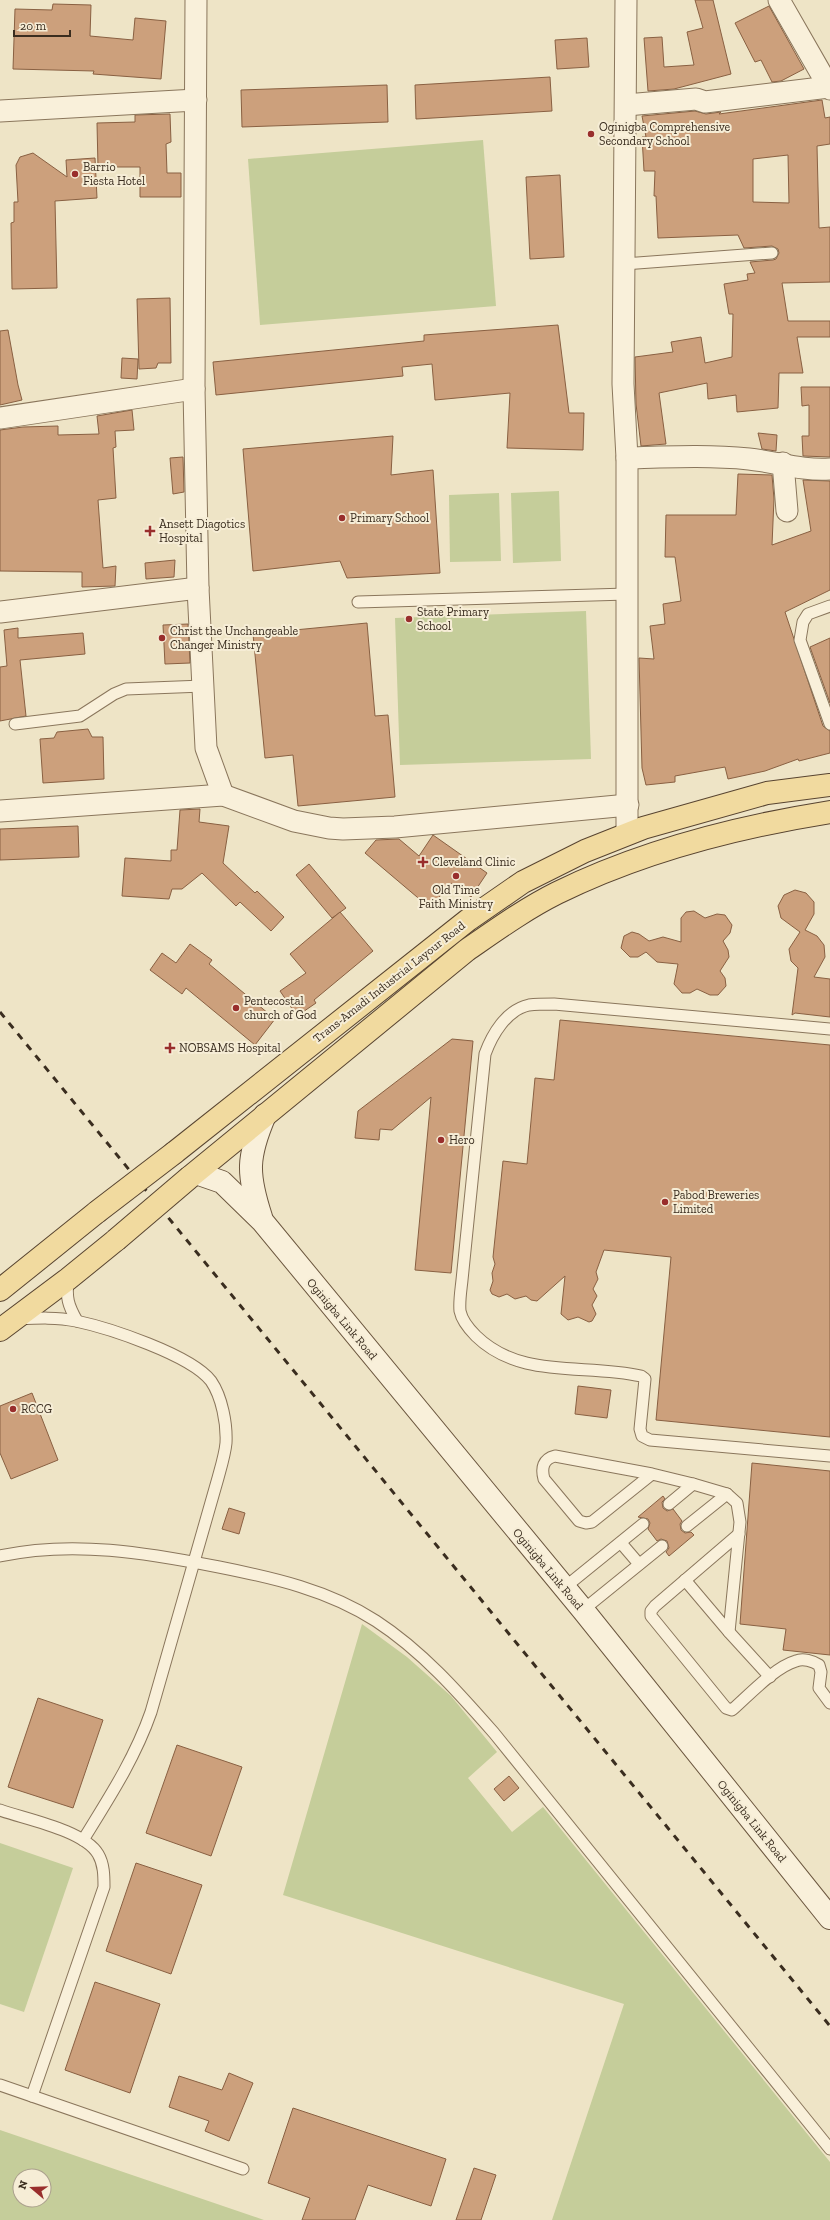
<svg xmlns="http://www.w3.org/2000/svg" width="830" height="2220" viewBox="0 0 830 2220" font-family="'Zilla Slab',serif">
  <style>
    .green { fill: #c5cd9a; fill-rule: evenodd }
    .building { fill: #cca07c; stroke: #896042; fill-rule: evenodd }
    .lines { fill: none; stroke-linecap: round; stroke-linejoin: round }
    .lane-casing { stroke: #8a765c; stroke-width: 13 }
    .street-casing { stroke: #8a765c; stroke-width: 23 }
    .secondary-casing { stroke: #6c573f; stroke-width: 24 }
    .primary-casing { stroke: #584430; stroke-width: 24 }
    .lane { stroke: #f9f0da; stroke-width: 11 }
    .street { stroke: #f9f0da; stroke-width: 21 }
    .secondary { stroke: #f9f0da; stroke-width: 22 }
    .primary { stroke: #f1da9f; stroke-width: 22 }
    .rail { stroke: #3a2d1f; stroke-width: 3; stroke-dasharray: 7 7; stroke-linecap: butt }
    .primary-bridge-casing { stroke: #584430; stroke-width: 24; stroke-linecap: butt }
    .primary-bridge { stroke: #f1da9f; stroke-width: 22 }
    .poi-dot { fill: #992e2c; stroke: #f6edd6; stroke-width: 1.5 }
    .labels { text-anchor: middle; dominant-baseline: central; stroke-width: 4; stroke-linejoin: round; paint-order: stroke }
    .poi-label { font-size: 12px; fill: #3a2d1f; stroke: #f6edd6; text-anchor: start }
    .street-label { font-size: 12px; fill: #3a2d1f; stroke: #f6edd6 }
  </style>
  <rect width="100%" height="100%" fill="#eee4c6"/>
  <g class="green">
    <polygon points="483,140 496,306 260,325 248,159"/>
    <polygon points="559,491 561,561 513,563 511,493"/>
    <polygon points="499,493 501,561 450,562 449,495"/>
    <polygon points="586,611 591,759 400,765 395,618"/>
    <polygon points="362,1624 407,1657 451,1696 497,1752 468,1778 512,1832 543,1807 830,2162 830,2220 552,2220 624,2004 283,1895"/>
    <polygon points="0,1843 73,1868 24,2012 0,2004"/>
    <path d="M0,2130L264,2220H0ZM20,2176H44V2200H20Z"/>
  </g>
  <g class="building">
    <polygon points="695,0 713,0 731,74 674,89 648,91 644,38 662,37 664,67 694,65 687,32 703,28"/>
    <polygon points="53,4 91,5 90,36 133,40 135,18 166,21 161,79 93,74 94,71 13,69 15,9 52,10"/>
    <polygon points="769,6 804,69 781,81 772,82 761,60 755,62 735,23"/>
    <polygon points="587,38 589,67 557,69 555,40"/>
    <polygon points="550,77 552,111 416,119 415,85"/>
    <polygon points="387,85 388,122 242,127 241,90"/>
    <path d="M822,100L825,118L830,117V144L817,146L819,228L830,227V282L782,283L788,321H830V337H797L803,373H779L778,408L737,412L736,395L708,399L707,383L659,393L666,444L641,446L636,404L635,357L673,352L671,342L701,337L705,363L732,357L733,314H729L724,284L748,280L747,274L755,273L750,262L773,260L776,259L779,253L778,249L772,246L744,248L738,235L658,238L656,196H654L655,171H644L642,137H646L642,116L695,111L706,114L721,112L719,114ZM788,155L789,203L753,202V159Z"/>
    <polygon points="170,114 171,142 166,144 167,173 181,173 181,197 140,197 140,167 98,167 97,123 135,122 135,115"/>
    <polygon points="33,153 67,177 66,160 95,158 97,198 55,201 57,288 12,289 11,223 14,222 14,202 18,202 16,165 20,157"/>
    <polygon points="560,175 564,257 530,259 526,177"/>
    <polygon points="170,298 171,363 158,363 156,368 139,369 137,299"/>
    <polygon points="558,325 569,413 584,413 583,450 507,448 510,393 435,400 432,364 402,367 403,376 216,395 213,362 424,341 424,335"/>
    <polygon points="8,330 18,385 22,400 0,405 0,331"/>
    <polygon points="122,358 138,359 137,379 121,378"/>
    <polygon points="801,387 830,387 830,457 803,456 802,436 809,436 809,405 802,406"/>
    <polygon points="132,410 134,430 115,431 116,447 113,448 116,498 98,500 103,568 116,566 115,586 82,587 82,572 0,571 0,430 23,427 58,426 58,435 99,434 97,416"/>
    <polygon points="758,433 777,435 776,451 762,449"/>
    <polygon points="393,436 391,475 433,470 440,573 347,578 340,561 253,571 243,449"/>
    <polygon points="183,457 184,492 173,494 170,458"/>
    <polygon points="738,474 772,475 774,499 772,545 811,531 803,480 830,481 830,590 785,612 823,726 830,731 830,753 799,761 798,759 765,771 728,779 725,767 675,776 675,782 646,785 642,768 639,658 654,659 650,626 665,624 663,604 681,601 675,557 665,557 666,515 736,515"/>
    <polygon points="175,560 174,577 146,579 145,563"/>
    <polygon points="367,623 375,716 388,715 395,797 298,806 293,755 265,758 253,634"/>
    <polygon points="188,624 190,663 165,664 163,625"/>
    <polygon points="18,628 18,638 83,633 85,654 20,660 26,716 0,721 0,667 7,666 4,630"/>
    <polygon points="830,638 830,703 810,647"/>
    <polygon points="88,729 92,737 103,737 104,779 43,783 40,739 54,738 57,732"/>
    <polygon points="200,809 199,822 229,826 223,863 255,893 257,891 284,917 271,931 240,902 236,906 202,873 182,889 172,889 169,899 122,896 125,858 171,861 171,850 177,850 180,810"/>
    <polygon points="78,826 79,857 0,860 0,829"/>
    <polygon points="433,835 487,873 471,897 451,883 430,908 365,853 376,840 399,839 419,856"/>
    <polygon points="309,864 346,908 332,918 296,875"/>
    <polygon points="795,890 806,893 814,902 814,914 805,930 817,936 824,945 825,957 814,977 830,979 830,1017 795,1013 792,1015 798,968 791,961 789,949 800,932 781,918 778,906 784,895"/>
    <polygon points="694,911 705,918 717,914 725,915 732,925 730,933 723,941 728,950 729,957 720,971 725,978 726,986 718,995 710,995 697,989 690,993 682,993 674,984 678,964 657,962 646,952 638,957 630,957 621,948 624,936 632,932 639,934 649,941 663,937 681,942 681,918 686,912"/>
    <polygon points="340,912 373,951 314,1000 316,1003 297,1016 280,991 306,973 290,954"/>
    <polygon points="190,944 212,960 209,964 275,1019 255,1045 186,988 182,994 150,970 162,953 176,963"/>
    <polygon points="560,1020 830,1045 830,1437 656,1420 671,1257 604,1250 596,1272 598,1279 593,1289 597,1296 592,1305 596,1314 592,1321 589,1322 578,1317 568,1320 561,1314 565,1276 537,1301 531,1300 526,1296 515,1299 507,1294 499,1297 492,1294 490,1290 493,1281 492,1273 495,1264 493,1257 503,1161 527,1164 535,1078 554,1080"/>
    <polygon points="452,1039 473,1041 451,1273 415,1270 431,1097 392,1130 380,1129 379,1140 355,1138 358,1111"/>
    <polygon points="578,1386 611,1390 607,1418 575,1414"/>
    <polygon points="32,1393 58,1460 11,1479 0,1453 0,1406"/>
    <polygon points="752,1463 830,1471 830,1655 783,1650 786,1629 740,1624"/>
    <polygon points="663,1496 665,1499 662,1502 663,1508 667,1511 673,1509 682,1521 680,1524 681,1530 685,1533 691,1532 694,1535 669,1556 666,1552 669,1548 667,1541 661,1539 657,1541 648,1529 650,1523 648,1519 638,1517"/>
    <polygon points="229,1508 245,1513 239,1534 222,1529"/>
    <polygon points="38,1698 103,1720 73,1808 8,1787"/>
    <polygon points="177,1745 242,1767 211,1856 146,1833"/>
    <polygon points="509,1776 519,1788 504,1801 494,1789"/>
    <polygon points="136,1863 202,1885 171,1974 106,1951"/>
    <polygon points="95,1982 160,2004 130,2093 65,2070"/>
    <polygon points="229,2073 253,2083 229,2141 205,2131 209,2121 169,2107 179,2076 222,2090"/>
    <polygon points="293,2108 446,2159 431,2206 368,2185 355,2220 302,2220 310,2198 268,2183"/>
    <polygon points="474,2168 496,2175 481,2220 456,2220"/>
  </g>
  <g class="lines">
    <defs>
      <g id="lane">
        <polyline points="624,264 772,253"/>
        <polyline points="358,602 627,594"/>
        <polyline points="830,606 808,614 803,622 800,640 830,724"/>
        <polyline points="15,724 80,716 114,694 126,689 203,686"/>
        <path d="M830,1029L554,1004C546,1004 537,1004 529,1005C506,1010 492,1035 485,1054L462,1280C461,1290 459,1301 460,1311C462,1321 469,1329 476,1336C521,1380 585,1363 641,1376L645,1379L640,1429L642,1436L650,1440L830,1456"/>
        <path d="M68,1280C66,1298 68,1305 77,1321"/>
        <path d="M18,1319C38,1318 57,1317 76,1321C109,1328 191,1355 211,1381C222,1397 227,1424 226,1443C225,1454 221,1467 218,1478L151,1712C135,1758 109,1798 83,1840"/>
        <path d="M652,1474L592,1522L586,1523L579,1521L544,1479C541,1468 543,1459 555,1456L652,1474L693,1484L727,1494L737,1503L740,1522L729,1632"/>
        <polyline points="669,1504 693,1484"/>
        <polyline points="687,1526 727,1494"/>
        <path d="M739,1534L655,1606L651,1611V1616L726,1708L732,1710C749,1695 775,1667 796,1661C803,1658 813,1661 819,1665L821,1672L819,1688L830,1703"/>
        <polyline points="621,1543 639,1564"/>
        <path d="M0,1556C73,1540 147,1553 219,1567C274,1578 328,1590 376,1621C422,1651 458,1692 494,1733L830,2149"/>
        <polyline points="685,1580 729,1632 770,1677"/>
        <polyline points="564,1588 643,1524"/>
        <polyline points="583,1610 662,1546"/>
        <path d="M0,1810C25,1819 84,1830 98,1854C104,1864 104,1876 104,1887L32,2096"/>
        <polyline points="0,2085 243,2169"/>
      </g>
      <g id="street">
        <polyline points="196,0 194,389 198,588 206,748 223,795"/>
        <polyline points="626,0 623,384 627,458 627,834"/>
        <polyline points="779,0 830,89"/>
        <polyline points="626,105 696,99 705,102 829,87"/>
        <polyline points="0,111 196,100"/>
        <polyline points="0,418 194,389"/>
        <path d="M627,458C667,457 708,455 749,459C777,462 802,471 830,469"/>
        <polyline points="783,463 787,511"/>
        <polyline points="0,612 198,588"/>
        <polyline points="0,811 223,795 294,821 329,828 343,829 395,827 628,805"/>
      </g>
      <g id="secondary">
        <polyline points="196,1173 222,1182 263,1222 583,1610 830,1918"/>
        <path d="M261,1217C247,1174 247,1157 265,1115"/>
      </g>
      <g id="primary">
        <polyline points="174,1153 468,920 523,882 585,851 643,828 767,793 830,785"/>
        <path d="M190,1177L467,950C496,930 525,909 557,893C642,851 736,827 830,812"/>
        <polyline points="0,1290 97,1212"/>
        <polyline points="0,1330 68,1279 116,1240"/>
      </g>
    </defs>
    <use href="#lane" class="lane-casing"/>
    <use href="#street" class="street-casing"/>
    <use href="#secondary" class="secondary-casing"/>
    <use href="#primary" class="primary-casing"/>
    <use href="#lane" class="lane"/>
    <use href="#street" class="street"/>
    <use href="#secondary" class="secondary"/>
    <use href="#primary" class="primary"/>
    <polyline class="rail" points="0,1012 830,2026"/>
    <defs>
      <g id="primary-bridge">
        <polyline points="97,1212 174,1153"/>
        <polyline points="116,1240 190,1177"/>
      </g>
    </defs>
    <use href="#primary-bridge" class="primary-bridge-casing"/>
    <use href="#primary-bridge" class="primary-bridge"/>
  </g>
  <g class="poi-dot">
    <circle cx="591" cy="134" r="4"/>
    <circle cx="75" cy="174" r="4"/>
    <circle cx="342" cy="518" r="4"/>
    <path d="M148 525h4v4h4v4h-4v4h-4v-4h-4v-4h4z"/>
    <circle cx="409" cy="619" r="4"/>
    <circle cx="162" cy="638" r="4"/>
    <path d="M421 856h4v4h4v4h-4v4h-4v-4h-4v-4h4z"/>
    <circle cx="456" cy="876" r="4"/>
    <circle cx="236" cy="1008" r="4"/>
    <path d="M168 1042h4v4h4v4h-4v4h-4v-4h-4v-4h4z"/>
    <circle cx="441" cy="1140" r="4"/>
    <circle cx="665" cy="1202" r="4"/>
    <circle cx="13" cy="1409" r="4"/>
  </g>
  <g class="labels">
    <g class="poi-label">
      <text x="599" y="127">Oginigba Comprehensive<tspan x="599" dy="14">Secondary School</tspan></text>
      <text x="83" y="167">Barrio<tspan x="83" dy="14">Fiesta Hotel</tspan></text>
      <text x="350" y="518">Primary School</text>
      <text x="159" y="524">Ansett Diagotics<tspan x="159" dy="14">Hospital</tspan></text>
      <text x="417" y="612">State Primary<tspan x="417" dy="14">School</tspan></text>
      <text x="170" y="631">Christ the Unchangeable<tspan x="170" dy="14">Changer Ministry</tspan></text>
      <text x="432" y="862">Cleveland Clinic</text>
      <text x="456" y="890" text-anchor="middle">Old Time<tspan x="456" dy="14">Faith Ministry</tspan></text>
      <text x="244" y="1001">Pentecostal<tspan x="244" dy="14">church of God</tspan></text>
      <text x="179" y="1048">NOBSAMS Hospital</text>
      <text x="449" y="1140">Hero</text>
      <text x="673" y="1195">Pabod Breweries<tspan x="673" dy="14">Limited</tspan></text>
      <text x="21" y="1409">RCCG</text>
    </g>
    <g class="street-label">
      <text transform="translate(389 982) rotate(-38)">Trans-Amadi Industrial Layour Road</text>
      <text transform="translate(342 1319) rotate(50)">Oginigba Link Road</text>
      <text transform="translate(548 1569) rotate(50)">Oginigba Link Road</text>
      <text transform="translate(752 1821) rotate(51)">Oginigba Link Road</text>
    </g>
  </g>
  <g transform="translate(32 2188) rotate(289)"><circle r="19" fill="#f6edd6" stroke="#aba08d"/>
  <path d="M0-3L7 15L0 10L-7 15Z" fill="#992e2c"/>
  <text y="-6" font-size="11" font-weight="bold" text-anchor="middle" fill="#3a2d1f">N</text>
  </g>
  <path d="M14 30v6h56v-6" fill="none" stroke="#3a2d1f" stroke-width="2"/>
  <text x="20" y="30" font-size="12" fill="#3a2d1f" stroke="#f6edd6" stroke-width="3" paint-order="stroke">20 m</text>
</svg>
